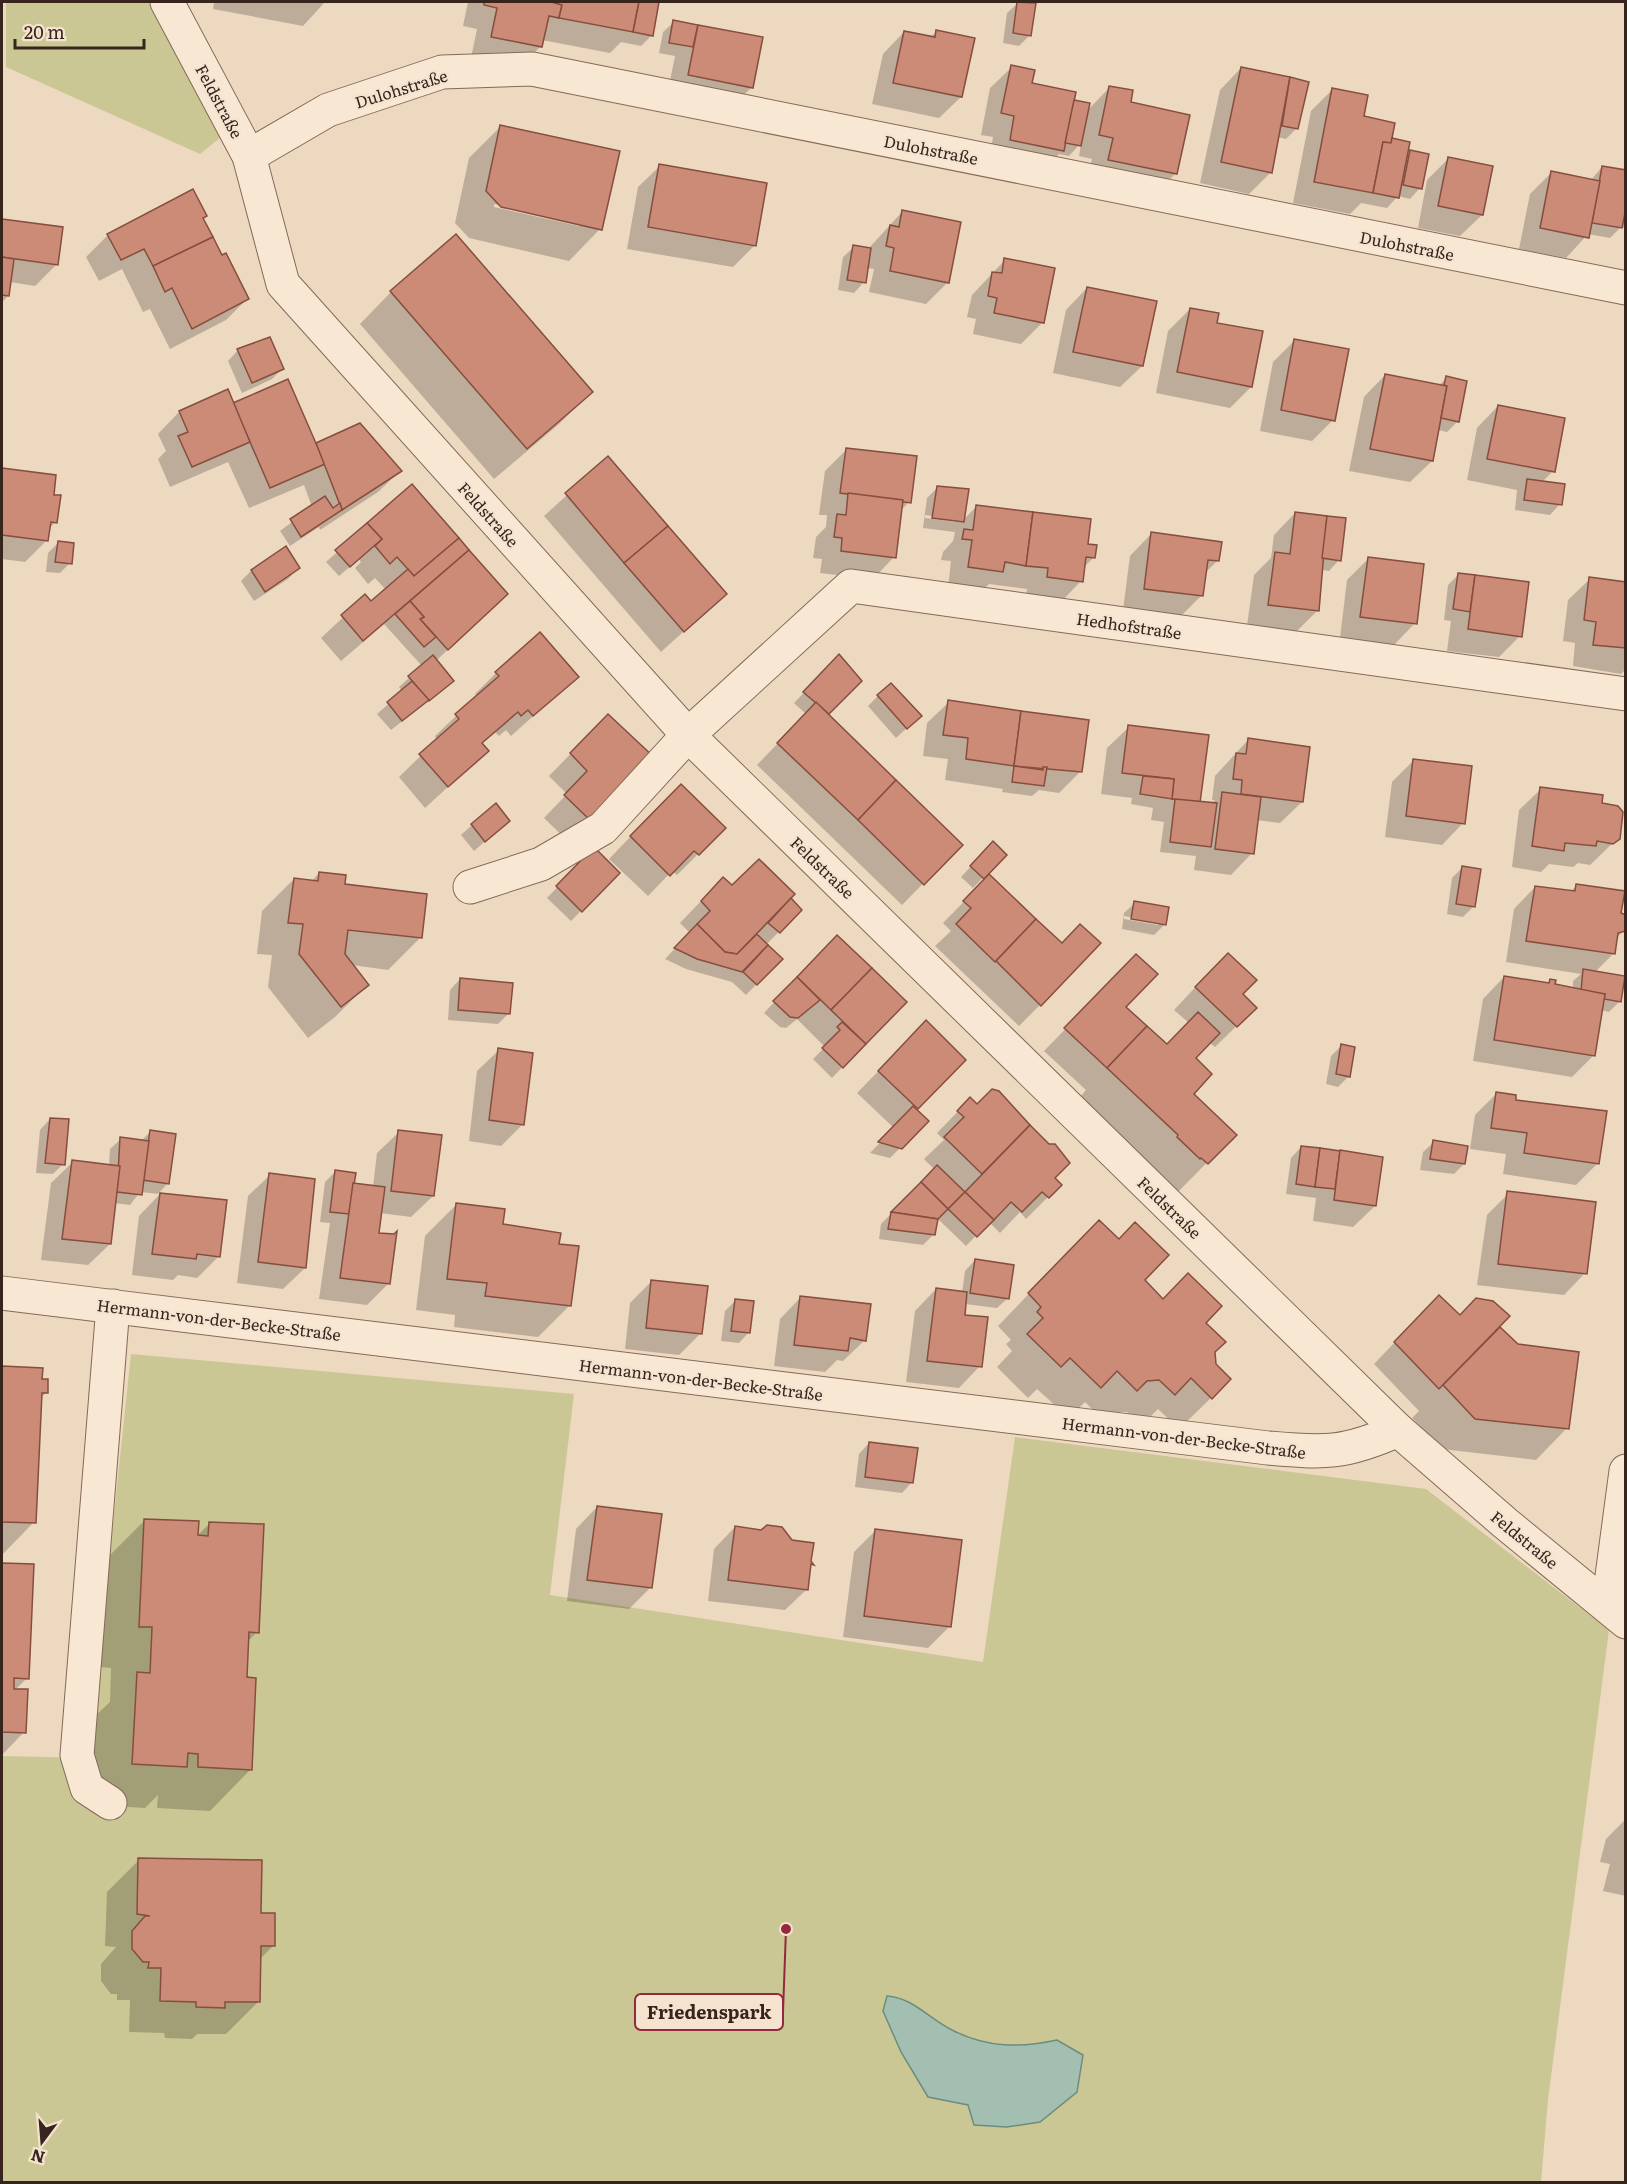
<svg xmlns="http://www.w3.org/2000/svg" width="1627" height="2184" viewBox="0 0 1627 2184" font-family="Literata,serif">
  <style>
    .green { fill: #cbc795 }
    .water { fill: #a3bfb2; stroke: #6b8d7e; stroke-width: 1.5 }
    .shadow { fill: #0003; fill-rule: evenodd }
    .building { fill: #cb8b77; stroke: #854e3f; stroke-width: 1.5 }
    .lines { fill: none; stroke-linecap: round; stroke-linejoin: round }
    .minor-casing { stroke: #866959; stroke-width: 35 }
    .minor { stroke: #f8e7d3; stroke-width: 33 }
    .labels { text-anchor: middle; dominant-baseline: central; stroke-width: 4.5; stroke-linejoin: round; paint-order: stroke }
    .street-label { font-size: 16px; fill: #36241d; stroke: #f5e3d0 }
    .leader { fill: none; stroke: #94293d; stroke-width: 2 }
    .callout-dot { fill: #94293d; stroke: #f5e3d0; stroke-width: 2 }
    .callout { fill: #f5e3d0; stroke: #94293d; stroke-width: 2 }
    .callout-label { font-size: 18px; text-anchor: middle; font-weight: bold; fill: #36241d }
  </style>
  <rect width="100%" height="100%" fill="#edd8c0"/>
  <g class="green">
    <polygon points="6,2 152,2 221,137 200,154 6,67"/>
    <polygon points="131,1354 574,1394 550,1595 983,1662 1015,1437 1426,1489 1609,1630 1548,2100 1541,2182 2,2182 2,1756 88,1758"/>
  </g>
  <path class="water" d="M887,1996C914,1998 929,2019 952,2030C987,2048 1020,2048 1057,2040L1083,2055L1077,2092L1040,2122L1007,2127L974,2125L968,2105L928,2097L901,2052L883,2011Z"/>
  <g class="shadow">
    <polygon points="214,2 325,2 303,26 213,9"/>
    <polygon points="468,2 658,2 652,35 641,46 621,42 610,53 542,40 541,46 520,68 471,58 477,29 463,26"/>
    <polygon points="1018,3 1030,35 1019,46 1003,43 1007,13"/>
    <polygon points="674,22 761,38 752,87 730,108 667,96 675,56 659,53 663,32"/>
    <polygon points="937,31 973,39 961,97 939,118 872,104 883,54 904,32 930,38"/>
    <polygon points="1012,67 1030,84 1087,111 1110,87 1129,104 1176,173 1154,195 1087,181 1092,159 1079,156 1081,143 1069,156 1059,154 1041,171 989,161 993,137 981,135 990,88"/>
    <polygon points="1241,68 1307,83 1296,129 1286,139 1277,137 1271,172 1249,194 1200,183 1220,90"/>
    <polygon points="1333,89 1406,156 1411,151 1420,188 1410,199 1398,196 1387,208 1361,203 1350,214 1293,203 1311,111"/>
    <path d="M501,126L600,229L569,261L469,238L455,223L469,158ZM494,204L579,223V226L494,207Z"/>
    <polygon points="1449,158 1482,215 1460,236 1418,228 1427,180"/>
    <polygon points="660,166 754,246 733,267 627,249 638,187"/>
    <polygon points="1602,167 1626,172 1626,228 1621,227 1610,238 1588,234 1566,258 1519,249 1530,194 1552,172 1591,180"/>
    <polygon points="902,212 948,282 926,304 869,292 874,269 867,268 864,282 854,293 838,290 843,257 854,247 869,248"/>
    <polygon points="202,219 247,299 226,320 170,349 150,309 143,312 122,269 99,281 86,257 108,235"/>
    <polygon points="2,220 62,228 57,264 35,286 10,282 8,296 2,302"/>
    <polygon points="1005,260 1043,322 1021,344 973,334 976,319 967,317 972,295"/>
    <polygon points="1087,288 1142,366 1120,387 1053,373 1066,310"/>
    <polygon points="391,292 591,392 559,424 494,479 360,324"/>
    <polygon points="1190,309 1251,387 1230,408 1156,393 1168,331"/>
    <polygon points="1295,340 1333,420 1312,441 1260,431 1273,362"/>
    <polygon points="238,350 282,369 272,379 242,393 228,361"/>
    <polygon points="1385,375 1438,386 1447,378 1458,421 1447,432 1438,430 1432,461 1410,482 1349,471 1364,397"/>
    <polygon points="234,405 315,445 360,425 400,471 378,492 320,530 319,527 290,546 280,531 312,507 304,485 249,508 228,462 170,487 158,459 166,451 158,434 179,412"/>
    <polygon points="1498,406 1553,471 1542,482 1560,504 1550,515 1515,510 1517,490 1467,480 1477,428"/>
    <polygon points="846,450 909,502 900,511 894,557 873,579 820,573 822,559 813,558 816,537 826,527 827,515 819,515 825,471"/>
    <polygon points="608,458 725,594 661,652 544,516"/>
    <polygon points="2,470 55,477 52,496 56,522 48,529 47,540 25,562 2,559"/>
    <polygon points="412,486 506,594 436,661 441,691 391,730 377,714 402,692 399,687 422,666 384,624 341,661 321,638 365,597 371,604 386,590 375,578 368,584 355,568 361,562 359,559 339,576 326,562"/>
    <path d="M937,488L963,520L977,506L1086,546L1094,557L1083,568L1081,581L1060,603L1026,599L1027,589L989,584L980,593L948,588L951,561L941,560L943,552L953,541L955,532L923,528L927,498ZM925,515L956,519V522L925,518Z"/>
    <polygon points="1295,513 1339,560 1329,571 1321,570 1317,611 1296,632 1247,626 1254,575 1271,558 1274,535"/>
    <polygon points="1151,534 1218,560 1205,573 1202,595 1180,617 1123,610 1130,556"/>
    <polygon points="59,542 70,563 60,573 46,572 48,553"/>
    <polygon points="285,548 298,568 288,579 254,601 241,581 251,571"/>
    <polygon points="1368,559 1415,623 1394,645 1340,638 1347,580"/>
    <polygon points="1459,574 1475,576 1520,636 1499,657 1447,651 1451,621 1444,620 1448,585"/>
    <polygon points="1590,579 1626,583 1626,669 1621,674 1573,666 1575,643 1563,641 1568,600"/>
    <polygon points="839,656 859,680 826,714 961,845 902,905 757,765 806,714 794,703"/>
    <polygon points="496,673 577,677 511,736 506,730 499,736 495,732 481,744 487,751 425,808 399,777 437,740 435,736 477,696 475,694"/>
    <polygon points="878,696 909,726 896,738 868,706"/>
    <polygon points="949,702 1081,771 1059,793 1039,790 1032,796 1002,792 1003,789 945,780 948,759 923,756 927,723"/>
    <polygon points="1129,727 1199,803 1211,804 1215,800 1212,800 1215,776 1248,740 1302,802 1280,823 1256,820 1252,853 1231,875 1194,870 1196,856 1160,852 1164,822 1151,820 1153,808 1131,804 1132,798 1101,794 1107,748"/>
    <polygon points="587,737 653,759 570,843 544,818 567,794 549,776"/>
    <polygon points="1414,760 1463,823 1442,845 1385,837 1392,782"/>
    <polygon points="1541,789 1600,805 1618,838 1590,865 1578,863 1573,867 1549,864 1541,872 1512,867 1519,810"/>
    <polygon points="659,807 724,828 677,875 672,871 648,896 609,859"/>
    <polygon points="508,821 474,851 461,835 472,825"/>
    <polygon points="993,843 1005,855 973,888 961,877"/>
    <polygon points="594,849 618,873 571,921 547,898"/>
    <polygon points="1462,868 1474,906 1463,917 1447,914 1452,878"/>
    <polygon points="319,873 344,886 420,938 388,970 352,965 367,985 335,1017 308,1038 268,987 272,955 257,954 262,911 294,879 311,882"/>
    <polygon points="989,876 1061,945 1040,1005 1019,1026 935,946 951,931 943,923"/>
    <polygon points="1577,885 1619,914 1624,930 1616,939 1613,954 1594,973 1620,1001 1609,1012 1601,1010 1594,1055 1572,1077 1473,1061 1483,999 1504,977 1547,985 1551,981 1553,986 1573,989 1573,981 1581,974 1506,962 1514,909 1535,887 1570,892"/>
    <path d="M789,898L800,910L766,945L781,959L746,995L732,982L686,969L665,959L690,933L680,923L702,900ZM757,932L759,934L747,946L745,944Z"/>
    <path d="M1135,903L1165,924L1154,935L1122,929L1124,913ZM1124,916L1158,922V925L1124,919Z"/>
    <polygon points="816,958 905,1002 832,1078 813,1059 825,1047 797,1019 786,1028 780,1027 764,1013"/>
    <polygon points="1206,976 1241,994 1255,1008 1215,1047 1209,1042 1194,1058 1191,1094 1234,1135 1175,1195 1077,1101 1086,1090 1044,1051 1115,978 1124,1007 1166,1046 1189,1023 1174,1010"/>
    <polygon points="460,979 509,1013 498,1024 448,1020 450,990"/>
    <polygon points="905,1044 964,1060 915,1110 927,1121 890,1158 870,1153 894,1128 857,1093"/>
    <polygon points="1341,1046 1349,1076 1338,1087 1326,1084 1331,1056"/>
    <polygon points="499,1050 523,1124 501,1146 469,1141 477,1071"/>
    <polygon points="1496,1094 1514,1102 1598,1163 1576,1185 1503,1174 1506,1154 1470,1149 1475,1115"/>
    <polygon points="970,1099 976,1105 1010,1108 1048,1145 1053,1179 1060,1185 1026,1219 1020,1212 1000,1233 989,1222 966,1246 937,1218 933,1235 923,1245 879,1239 881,1224 935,1170 924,1159 944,1140 937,1133"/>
    <polygon points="50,1119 63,1164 53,1174 36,1173 40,1130"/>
    <polygon points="150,1132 168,1183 158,1194 225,1201 219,1256 197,1278 178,1275 173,1280 132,1275 139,1216 160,1194 140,1192 130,1205 114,1203 110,1244 88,1265 41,1260 51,1183 73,1162 109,1166 110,1149 121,1139 141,1141"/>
    <polygon points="399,1132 433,1196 411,1217 380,1213 378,1234 389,1283 367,1305 319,1299 330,1223 320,1222 325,1182 335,1172 353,1184 373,1187 377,1153"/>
    <polygon points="1434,1142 1464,1164 1454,1174 1420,1170 1423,1152"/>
    <polygon points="1301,1147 1340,1152 1375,1206 1353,1227 1313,1221 1316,1198 1286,1194 1291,1158"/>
    <polygon points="270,1175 305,1268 283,1289 237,1283 248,1196"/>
    <polygon points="1509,1193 1585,1273 1564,1295 1477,1285 1487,1215"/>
    <polygon points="457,1204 501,1225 558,1245 570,1305 538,1337 454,1327 455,1315 416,1310 425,1236"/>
    <polygon points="1068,1253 1143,1280 1163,1300 1204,1323 1214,1352 1211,1398 1179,1429 1158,1409 1142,1425 1127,1412 1114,1412 1105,1422 1085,1402 1069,1418 1037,1389 1028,1398 997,1367 1012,1351 1006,1344 1011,1340 998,1326"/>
    <polygon points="975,1260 1008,1298 997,1308 965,1304 963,1316 980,1366 959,1388 906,1382 915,1311 936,1289 962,1293 965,1271"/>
    <polygon points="652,1281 701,1333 679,1355 625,1349 630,1303"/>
    <polygon points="801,1297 865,1340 843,1361 837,1360 825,1372 774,1366 780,1319"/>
    <polygon points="735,1301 749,1332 739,1343 721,1341 725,1311"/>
    <polygon points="1417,1319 1476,1349 1567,1428 1536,1460 1442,1449 1412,1418 1419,1411 1374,1364"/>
    <polygon points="2,1367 42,1369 41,1380 46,1393 40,1398 34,1522 2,1555"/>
    <polygon points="869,1443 912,1482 902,1493 855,1487 859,1454"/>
    <polygon points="597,1507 651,1587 629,1609 567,1601 576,1529"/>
    <polygon points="145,1520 197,1536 210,1523 257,1632 247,1642 246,1679 251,1769 210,1811 157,1808 158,1795 145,1808 92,1805 96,1715 110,1702 111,1668 98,1667 103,1562"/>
    <polygon points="735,1527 807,1589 785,1610 708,1601 714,1549"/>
    <polygon points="875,1531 950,1626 928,1648 843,1637 854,1552"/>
    <polygon points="2,1565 33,1566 27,1678 15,1690 24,1732 2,1755"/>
    <polygon points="1626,1819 1626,1896 1603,1891 1610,1864 1600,1862 1606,1839"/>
    <polygon points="139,1860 259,1915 273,1946 259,1960 258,2002 226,2034 197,2034 192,2039 165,2038 164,2033 129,2032 130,2000 117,2000 117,1994 111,1994 101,1981 101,1964 116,1947 105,1946 107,1892"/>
  </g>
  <g class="building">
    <polygon points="484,2 552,2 562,5 559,18 549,16 542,47 491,37 497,8 484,5"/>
    <polygon points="552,2 639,2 633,32 559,18 562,5"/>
    <polygon points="639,2 659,2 653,36 633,32"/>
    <polygon points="1017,2 1036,3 1031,36 1013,33"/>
    <polygon points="673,20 698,25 693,47 669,43"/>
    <polygon points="698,25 763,37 753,88 688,75"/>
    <polygon points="936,30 975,38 962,97 893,83 904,31 935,37"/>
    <polygon points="1011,65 1035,70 1032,83 1076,92 1064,151 1010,140 1014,116 1001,113"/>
    <polygon points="1241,67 1290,77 1272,173 1221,162"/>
    <polygon points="1290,77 1309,82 1298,129 1282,126"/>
    <polygon points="1109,86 1133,90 1131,102 1190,115 1177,174 1108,160 1113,138 1099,135"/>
    <polygon points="1332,88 1368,95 1364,116 1395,123 1391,143 1383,142 1373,193 1314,182"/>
    <polygon points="1074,100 1090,103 1081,146 1065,143"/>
    <polygon points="500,125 620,151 602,230 501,207 486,191"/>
    <polygon points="1392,138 1410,142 1399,198 1373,193 1383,142 1391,143"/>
    <polygon points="1410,150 1429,154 1422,189 1403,185"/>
    <polygon points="1448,157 1493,166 1483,215 1438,206"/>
    <polygon points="659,164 767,183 756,246 648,227"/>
    <polygon points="1602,166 1626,170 1626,208 1622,228 1592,223"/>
    <polygon points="1551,171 1600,181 1589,238 1540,228"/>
    <polygon points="193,189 207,216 203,218 213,237 153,266 144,249 121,260 107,234"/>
    <polygon points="902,210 961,222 949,283 890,271 894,248 886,246 890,225 899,227"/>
    <polygon points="2,219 63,227 58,265 2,257"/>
    <polygon points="456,234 593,392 527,449 390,291"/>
    <polygon points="213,237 222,255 226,253 249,299 192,329 172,288 165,292 153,266"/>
    <polygon points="853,245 871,248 866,283 847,280"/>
    <polygon points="2,257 14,259 9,296 2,295"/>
    <polygon points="1004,258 1055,268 1044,323 994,313 997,298 988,296 992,272 1002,273"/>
    <polygon points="1087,287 1157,301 1143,366 1073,352"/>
    <polygon points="1190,308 1219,313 1217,323 1263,331 1252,387 1177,372"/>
    <polygon points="270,337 284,369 252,383 237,349"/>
    <polygon points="1294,339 1349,349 1335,421 1281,410"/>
    <polygon points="1385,374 1447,386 1433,461 1370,449"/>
    <polygon points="1446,376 1467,381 1459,422 1441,418 1447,386 1444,385"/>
    <polygon points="288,379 325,464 270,488 233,403"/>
    <polygon points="228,389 250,442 192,467 178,436 188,432 179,411"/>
    <polygon points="1498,405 1565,418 1555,472 1487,459"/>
    <polygon points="360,423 402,471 342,510 316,443"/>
    <polygon points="846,448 917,456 911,503 840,493"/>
    <polygon points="608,456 668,526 624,563 565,493"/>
    <polygon points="2,468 56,475 54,495 61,495 57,523 51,522 48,541 2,535"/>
    <polygon points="1527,479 1565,484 1562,505 1524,500"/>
    <polygon points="412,484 459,538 414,576 397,557 390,564 375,546 382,539 367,523"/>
    <polygon points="937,486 969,489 964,522 932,518"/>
    <polygon points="848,493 903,500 896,558 841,551 842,538 834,537 837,514 846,515"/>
    <polygon points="325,496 333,508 340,503 342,510 301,537 290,519"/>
    <polygon points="976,505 1033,512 1026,566 1005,562 1003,572 968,567 972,540 962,539 964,529 973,530"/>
    <polygon points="1033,512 1091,519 1088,544 1097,545 1095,558 1086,557 1083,582 1047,577 1048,568 1026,566"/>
    <polygon points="1295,512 1327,516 1319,611 1268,605 1275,552 1290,554"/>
    <polygon points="1327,516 1346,518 1341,561 1322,558"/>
    <polygon points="367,523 382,539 350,567 335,550"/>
    <polygon points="668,526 727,594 684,632 624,563"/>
    <polygon points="1151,532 1222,542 1219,561 1208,560 1203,596 1144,589"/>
    <polygon points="459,538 469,550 363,641 341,615 365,594 371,601 408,569 414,576"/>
    <polygon points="58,541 74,543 72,564 55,562"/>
    <polygon points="286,546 300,568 265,592 251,570"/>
    <polygon points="469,550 508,594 448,650 420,619 424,617 410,601"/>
    <polygon points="1368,557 1424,564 1417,624 1360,617"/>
    <polygon points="1458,573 1475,575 1470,612 1453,609"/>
    <polygon points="1475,575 1529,582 1522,637 1468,629"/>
    <polygon points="1589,577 1626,582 1626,648 1593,645 1596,622 1584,620"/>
    <polygon points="410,601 424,617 420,619 436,637 424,647 395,614"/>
    <polygon points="540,632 579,677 533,716 528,710 521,716 518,712 482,743 489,751 448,787 419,754 459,719 455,714 499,676 495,672"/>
    <polygon points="839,654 862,681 829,714 803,692"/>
    <polygon points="433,655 454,681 429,701 408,676"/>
    <polygon points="412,681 429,700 402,721 387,702"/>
    <polygon points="891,683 922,716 907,729 877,695"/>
    <polygon points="948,700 1021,711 1014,766 966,759 968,738 943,735"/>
    <polygon points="816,702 896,780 858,820 777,743"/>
    <polygon points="1021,711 1089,720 1082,772 1014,766"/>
    <polygon points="608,714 656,759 593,823 564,795 587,771 570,753"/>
    <polygon points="1128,725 1209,735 1200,803 1172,799 1174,779 1122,773"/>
    <polygon points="1248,738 1310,747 1303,802 1241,794 1242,780 1233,779 1236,753 1246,754"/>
    <polygon points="1413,759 1472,766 1465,824 1406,816"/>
    <polygon points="1014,766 1043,770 1043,767 1047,767 1044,786 1012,782"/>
    <polygon points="1143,776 1174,779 1172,799 1140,794"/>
    <polygon points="896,780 963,845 924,885 858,820"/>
    <polygon points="681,784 726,828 699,855 694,851 670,876 630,836"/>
    <polygon points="1540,787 1603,795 1602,803 1618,806 1623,812 1620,839 1613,844 1597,841 1596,846 1565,843 1564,851 1532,846"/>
    <polygon points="1222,792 1261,797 1254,854 1215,849"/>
    <polygon points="1175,799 1217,803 1211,847 1170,842"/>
    <polygon points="496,803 510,821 485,842 471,824"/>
    <polygon points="993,841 1007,855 984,879 970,866"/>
    <polygon points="594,847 620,873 582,912 556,886"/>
    <polygon points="759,859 795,894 737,954 725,952 697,924 710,911 701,901 723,877 732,885"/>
    <polygon points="1462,866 1481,869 1475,907 1456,904"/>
    <polygon points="319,872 346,875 345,884 427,894 422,938 348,930 345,954 369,985 341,1007 299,954 303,924 288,923 294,878 318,881"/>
    <polygon points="989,874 1036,919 995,962 956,924 971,908 963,901"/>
    <polygon points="1576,884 1625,891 1621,913 1626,915 1626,931 1618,933 1615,954 1526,941 1535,886 1575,891"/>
    <polygon points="791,898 802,910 780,933 768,923"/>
    <polygon points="1134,901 1169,907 1166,925 1131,919"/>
    <polygon points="1036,919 1062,943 1080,924 1101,943 1041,1006 996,961"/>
    <polygon points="697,924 725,952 737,954 757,934 768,945 742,972 697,959 674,948"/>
    <polygon points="837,935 872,968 831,1010 797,977"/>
    <polygon points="768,945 783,959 757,985 743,972"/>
    <polygon points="1228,953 1257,980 1243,994 1257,1008 1237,1027 1195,987"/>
    <polygon points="1136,954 1158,974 1126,1007 1147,1026 1107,1068 1064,1028"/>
    <polygon points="872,968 907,1002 866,1044 831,1010"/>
    <polygon points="1583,969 1625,976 1621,1002 1604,999 1605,994 1581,991"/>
    <polygon points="1504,976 1549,983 1550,979 1556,980 1555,984 1605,994 1595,1056 1494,1040"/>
    <polygon points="797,977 820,1000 798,1018 790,1017 773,1001"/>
    <polygon points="460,978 513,983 510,1014 458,1010"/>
    <polygon points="1198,1012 1220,1033 1196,1058 1212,1074 1194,1094 1237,1135 1208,1164 1201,1158 1200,1159 1177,1137 1178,1135 1107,1068 1147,1026 1167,1044"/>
    <polygon points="926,1020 966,1060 918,1109 878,1071"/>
    <polygon points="842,1022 866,1044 843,1068 822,1048 840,1030 837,1027"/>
    <polygon points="1341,1044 1355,1047 1350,1077 1336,1074"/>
    <polygon points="498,1048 533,1053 524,1125 489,1120"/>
    <polygon points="992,1089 999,1091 1030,1125 982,1174 944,1137 964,1117 957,1111 970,1097 977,1104"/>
    <polygon points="1496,1092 1516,1095 1516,1100 1607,1111 1599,1164 1524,1153 1527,1133 1491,1128"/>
    <polygon points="913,1106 929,1121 902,1149 878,1142"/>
    <polygon points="50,1118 69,1119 65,1165 45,1163"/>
    <polygon points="1030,1125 1049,1144 1055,1144 1070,1163 1055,1178 1062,1185 1049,1198 1042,1192 1022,1212 1011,1202 994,1220 965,1192"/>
    <polygon points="150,1130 176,1134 169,1184 143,1180"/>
    <polygon points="398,1130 442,1135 434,1196 391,1191"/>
    <polygon points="120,1137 149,1141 142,1195 117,1192"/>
    <polygon points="1433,1140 1468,1146 1465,1164 1430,1159"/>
    <polygon points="1301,1146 1320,1148 1315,1187 1296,1184"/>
    <polygon points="1320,1148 1340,1151 1335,1189 1315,1187"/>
    <polygon points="1340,1150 1383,1157 1376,1206 1334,1200"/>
    <polygon points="72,1160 120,1166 111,1244 62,1239"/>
    <polygon points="937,1165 965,1192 948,1209 921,1182"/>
    <polygon points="335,1170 356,1173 349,1214 330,1212"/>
    <polygon points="269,1173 315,1179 306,1268 258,1262"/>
    <polygon points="921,1182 948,1209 938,1219 891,1212"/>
    <polygon points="353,1183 385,1187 379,1233 394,1234 397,1231 390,1284 340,1278"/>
    <polygon points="1507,1191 1596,1202 1587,1274 1498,1264"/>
    <polygon points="965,1192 994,1220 977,1237 948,1209"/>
    <polygon points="160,1193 227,1200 220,1257 197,1254 196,1259 152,1254"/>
    <polygon points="456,1203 505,1209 503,1224 561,1233 559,1244 579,1246 571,1306 485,1296 487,1283 447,1279"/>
    <polygon points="891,1212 938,1219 935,1235 888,1229"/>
    <polygon points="1099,1220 1119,1239 1135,1222 1169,1255 1145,1280 1163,1299 1188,1273 1222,1306 1206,1323 1226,1342 1215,1352 1216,1364 1231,1379 1212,1399 1191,1378 1175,1395 1159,1380 1147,1381 1137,1391 1117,1371 1101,1388 1070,1358 1061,1367 1027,1334 1043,1318 1037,1312 1041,1307 1028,1293"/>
    <polygon points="975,1259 1014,1265 1009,1299 970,1293"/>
    <polygon points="651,1280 708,1286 702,1334 646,1328"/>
    <polygon points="936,1288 967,1292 965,1315 988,1317 982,1367 927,1361"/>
    <polygon points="1439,1295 1460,1315 1476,1298 1493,1301 1510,1316 1439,1389 1394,1342"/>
    <polygon points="800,1296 871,1304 866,1341 850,1338 848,1351 794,1345"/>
    <polygon points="735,1299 754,1301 750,1333 731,1331"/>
    <polygon points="1500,1327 1518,1344 1579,1352 1569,1429 1475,1419 1443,1385"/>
    <polygon points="2,1366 43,1368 42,1379 48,1379 48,1393 42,1393 36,1523 2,1522"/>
    <polygon points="869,1442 918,1448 913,1483 865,1477"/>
    <polygon points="597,1506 662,1514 652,1588 587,1580"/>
    <polygon points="144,1519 199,1521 198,1535 208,1536 209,1522 264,1524 259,1633 249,1632 247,1677 256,1678 252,1770 198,1767 198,1754 188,1753 187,1767 132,1764 137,1672 150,1673 152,1627 139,1627"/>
    <polygon points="767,1525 782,1527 792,1540 814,1543 811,1561 814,1565 811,1564 808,1590 728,1580 735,1526 761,1530"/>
    <polygon points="875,1529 962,1540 951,1627 864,1616"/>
    <polygon points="2,1563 34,1564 29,1679 14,1678 14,1689 28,1689 26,1733 2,1732"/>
    <polygon points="138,1858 262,1860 261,1913 275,1913 275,1946 261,1946 260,2002 225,2002 225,2008 196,2007 196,2002 160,2001 161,1968 148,1968 149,1962 143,1962 132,1949 132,1931 145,1916 150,1916 137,1914"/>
  </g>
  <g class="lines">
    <defs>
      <g id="minor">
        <polyline points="167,2 249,156 283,284 688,735 1398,1430 1505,1523 1626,1622"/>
        <polyline points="249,156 328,110 442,72 532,69 1626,288"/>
        <polyline points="470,887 541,864 603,828 688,735 851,586 1626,694"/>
        <path d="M2,1293L1268,1448C1324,1453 1345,1454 1398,1430"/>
        <polyline points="1608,1606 1626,1471"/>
        <polyline points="110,1803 87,1788 77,1755 113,1306"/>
      </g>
    </defs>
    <use href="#minor" class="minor-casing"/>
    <use href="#minor" class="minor"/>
  </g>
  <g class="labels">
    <g class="street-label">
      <text transform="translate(401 88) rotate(-17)">Dulohstraße</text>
      <text transform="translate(220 101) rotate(62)">Feldstraße</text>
      <text transform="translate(931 149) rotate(11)">Dulohstraße</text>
      <text transform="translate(1407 245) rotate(11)">Dulohstraße</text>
      <text transform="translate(489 514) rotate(48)">Feldstraße</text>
      <text transform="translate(1129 625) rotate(8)">Hedhofstraße</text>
      <text transform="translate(823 867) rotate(44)">Feldstraße</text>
      <text transform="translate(1170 1207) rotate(44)">Feldstraße</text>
      <text transform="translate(219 1319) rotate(7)">Hermann-von-der-Becke-Straße</text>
      <text transform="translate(701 1379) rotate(7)">Hermann-von-der-Becke-Straße</text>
      <text transform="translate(1184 1437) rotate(7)">Hermann-von-der-Becke-Straße</text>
      <text transform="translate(1525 1539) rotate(39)">Feldstraße</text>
    </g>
  </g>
  <path class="leader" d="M786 1929L783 2012"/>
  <circle class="callout-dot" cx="786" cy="1929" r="6"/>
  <rect class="callout" x="635" y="1994" width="148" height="36" rx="6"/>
  <g class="callout-label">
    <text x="709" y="2019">Friedenspark</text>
  </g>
  <rect width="1627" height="2184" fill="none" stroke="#36241d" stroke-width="6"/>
  <g transform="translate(42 2142) rotate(196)" stroke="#f5e3d0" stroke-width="4.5" paint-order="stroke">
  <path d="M0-4.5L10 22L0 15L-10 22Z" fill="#36241d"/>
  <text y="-9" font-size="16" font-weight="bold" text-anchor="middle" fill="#36241d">N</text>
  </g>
  <path d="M15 39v9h129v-9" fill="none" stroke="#36241d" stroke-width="3"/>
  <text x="24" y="39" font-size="18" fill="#36241d" stroke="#f5e3d0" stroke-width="4.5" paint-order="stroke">20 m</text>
</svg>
